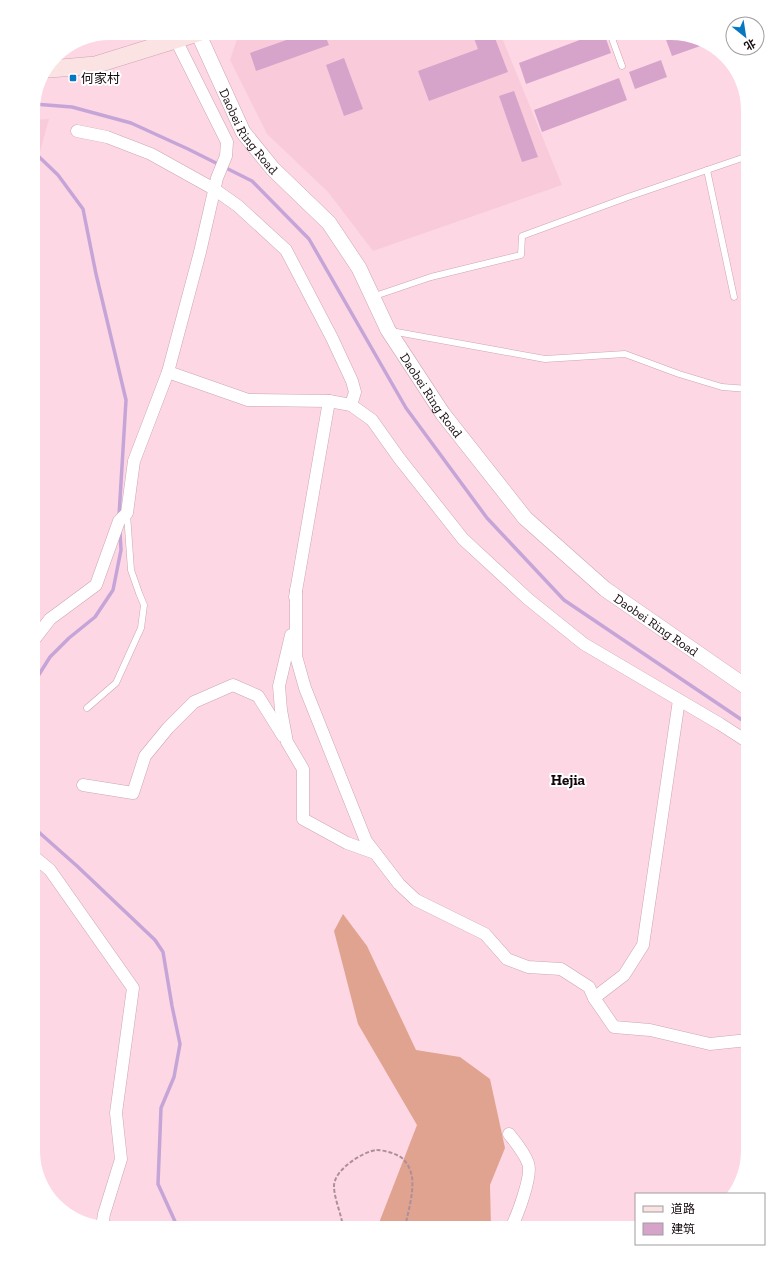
<svg xmlns="http://www.w3.org/2000/svg" width="781" height="1261" viewBox="0 0 781 1261" font-family="'Zilla Slab','Noto Sans SC',serif">
  <style>
    .built { fill: #f9cada }
    .forest { fill: #e0a38f }
    .lines { fill: none; stroke-linecap: round; stroke-linejoin: round }
    .stream { stroke: #c5a5d8; stroke-width: 3.5 }
    .building { fill: #d6a4cb }
    .service-casing { stroke: #cca6b3; stroke-width: 7 }
    .minor-casing { stroke: #cca6b3; stroke-width: 13 }
    .tertiary-casing { stroke: #cca6b3; stroke-width: 16 }
    .secondary-casing { stroke: #cca6b3; stroke-width: 18 }
    .path { stroke: #ad8f99; stroke-width: 2; stroke-dasharray: 4 2; stroke-linecap: butt }
    .service { stroke: #fff; stroke-width: 6 }
    .minor { stroke: #fff; stroke-width: 12 }
    .tertiary { stroke: #fff; stroke-width: 15 }
    .secondary { stroke: #fbe3e4; stroke-width: 17 }
    .poi-dot { fill: #0677c1; stroke: #fff; stroke-width: 1.5 }
    .labels { text-anchor: middle; dominant-baseline: central; stroke-width: 4; stroke-linejoin: round; paint-order: stroke }
    .poi-label { font-size: 13px; fill: #14080c; stroke: #fff; text-anchor: start }
    .street-label { font-size: 13px; fill: #14080c; stroke: #fff }
    .quarter-label { font-size: 15px; font-weight: bold; fill: #14080c; stroke: #fff }
  </style>
  <rect width="100%" height="100%" fill="#fed7e4"/>
  <g class="built">
    <polygon points="255,33 500,33 562,185 373,251 328,192 267,134 230,60 237,39"/>
    <polygon points="49,119 33,177 33,120"/>
  </g>
  <polygon class="forest" points="343,914 367,946 416,1050 460,1057 490,1079 505,1148 490,1185 491,1228 377,1228 417,1125 358,1024 334,931"/>
  <g class="lines">
    <g class="stream">
      <polyline points="34,104 72,107 131,123 188,149 252,181 309,239 406,408 487,518 564,600 748,724"/>
      <polyline points="33,151 58,175 83,209 96,274 126,400 119,516"/>
      <polyline points="33,684 50,657 69,638 95,617 113,590 121,550 120,532"/>
      <polyline points="33,827 77,866 155,940 163,952 172,1006 180,1044 174,1077 161,1108 158,1184 178,1228"/>
    </g>
  </g>
  <g class="building">
    <polygon points="306,33 324,33 329,45 256,71 250,53"/>
    <polygon points="472,33 493,33 508,72 429,101 418,71 478,49"/>
    <polygon points="598,33 604,33 611,53 526,84 519,63"/>
    <polygon points="676,33 706,44 672,56 665,37"/>
    <polygon points="344,58 363,109 344,116 326,65"/>
    <polygon points="661,60 667,77 635,89 629,72"/>
    <polygon points="619,78 627,100 542,132 534,110"/>
    <polygon points="514,91 538,157 522,162 499,96"/>
  </g>
  <g class="lines">
    <defs>
      <g id="service">
        <polyline points="610,33 622,66"/>
        <polyline points="707,170 734,297"/>
        <polyline points="372,297 431,277 521,255 522,236 628,197 748,156"/>
        <polyline points="391,331 545,359 625,354 679,374 722,387 748,389"/>
        <polyline points="87,708 116,683 141,628 144,605 139,593 131,570 127,514"/>
      </g>
      <g id="minor">
        <polyline points="77,131 107,137 151,154 214,189 238,206 286,250 332,338 352,381 355,392 351,405"/>
        <polyline points="168,372 248,400 329,401 351,405 372,420 399,458 463,539 528,599 584,644 720,724 748,742"/>
        <polyline points="296,590 296,656 305,688 366,841 399,884 416,900 485,934 507,959 528,967 561,969 589,987 594,998 614,1027 650,1030 710,1044 748,1040"/>
        <polyline points="295,597 329,401"/>
        <polyline points="291,635 279,686 281,710 287,742 303,769 303,819 347,843 375,853"/>
        <polyline points="33,641 50,619 96,585 119,521 127,513 134,461 168,372 200,252 217,178 226,156 227,142 176,40"/>
        <polyline points="83,785 133,793 145,756 168,728 194,702 233,685 258,696 283,736"/>
        <polyline points="33,856 50,870 133,988 116,1113 121,1159 104,1214 102,1227"/>
        <polyline points="594,998 624,975 643,945 679,700"/>
        <path d="M509,1134C516,1143 524,1152 528,1163C533,1175 517,1216 511,1228"/>
      </g>
      <g id="tertiary">
        <path id="s1" d="M198,33L243,132L273,169L329,223L359,268L388,330L443,414L525,518L605,589L748,688"/>
      </g>
      <polyline id="secondary" points="50,69 95,65 198,33"/>
    </defs>
    <use href="#service" class="service-casing"/>
    <use href="#minor" class="minor-casing"/>
    <use href="#tertiary" class="tertiary-casing"/>
    <use href="#secondary" class="secondary-casing"/>
    <path class="path" d="M343,1228C342,1215 334,1199 334,1186C334,1170 362,1152 376,1150C384,1150 399,1154 404,1160C408,1164 411,1171 412,1177C414,1194 408,1211 405,1228"/>
    <use href="#service" class="service"/>
    <use href="#minor" class="minor"/>
    <use href="#tertiary" class="tertiary"/>
    <use href="#secondary" class="secondary"/>
  </g>
  <rect class="poi-dot" x="69" y="74" width="8" height="8" rx="2"/>
  <g class="labels">
    <g class="poi-label">
      <text x="81" y="78">何家村</text>
    </g>
    <g class="street-label">
      <text stroke="none"><textPath href="#s1" startOffset="111">Daobei Ring Road</textPath></text>
      <text stroke="none"><textPath href="#s1" startOffset="435">Daobei Ring Road</textPath></text>
      <text stroke="none"><textPath href="#s1" startOffset="759">Daobei Ring Road</textPath></text>
    </g>
    <g class="quarter-label">
      <text x="568" y="780">Hejia</text>
    </g>
  </g>
  <path d="M0 0H781V1261H0ZM110 40H671A70 70 0 0 1 741 110V1151A70 70 0 0 1 671 1221H110A70 70 0 0 1 40 1151V110A70 70 0 0 1 110 40Z" fill="#fff" fill-rule="evenodd"/>
  <rect x="635" y="1193" width="130" height="52" fill="#ffffff" stroke="#a19c9e"/>
  <rect x="643" y="1206" width="20" height="6" fill="#fbe3e4" stroke="#a19c9e"/>
  <text x="671" y="1213" font-size="12" fill="#14080c">道路</text>
  <rect x="643" y="1223" width="20" height="12" fill="#d6a4cb" stroke="#a19c9e"/>
  <text x="671" y="1233" font-size="12" fill="#14080c">建筑</text>
  <g transform="translate(745 36) rotate(150)"><circle r="19" fill="#ffffff" stroke="#a19c9e"/>
  <path d="M0-3L7 15L0 10L-7 15Z" fill="#0677c1"/>
  <text y="-6" font-size="11" font-weight="bold" text-anchor="middle" fill="#14080c">北</text>
  </g>
</svg>
